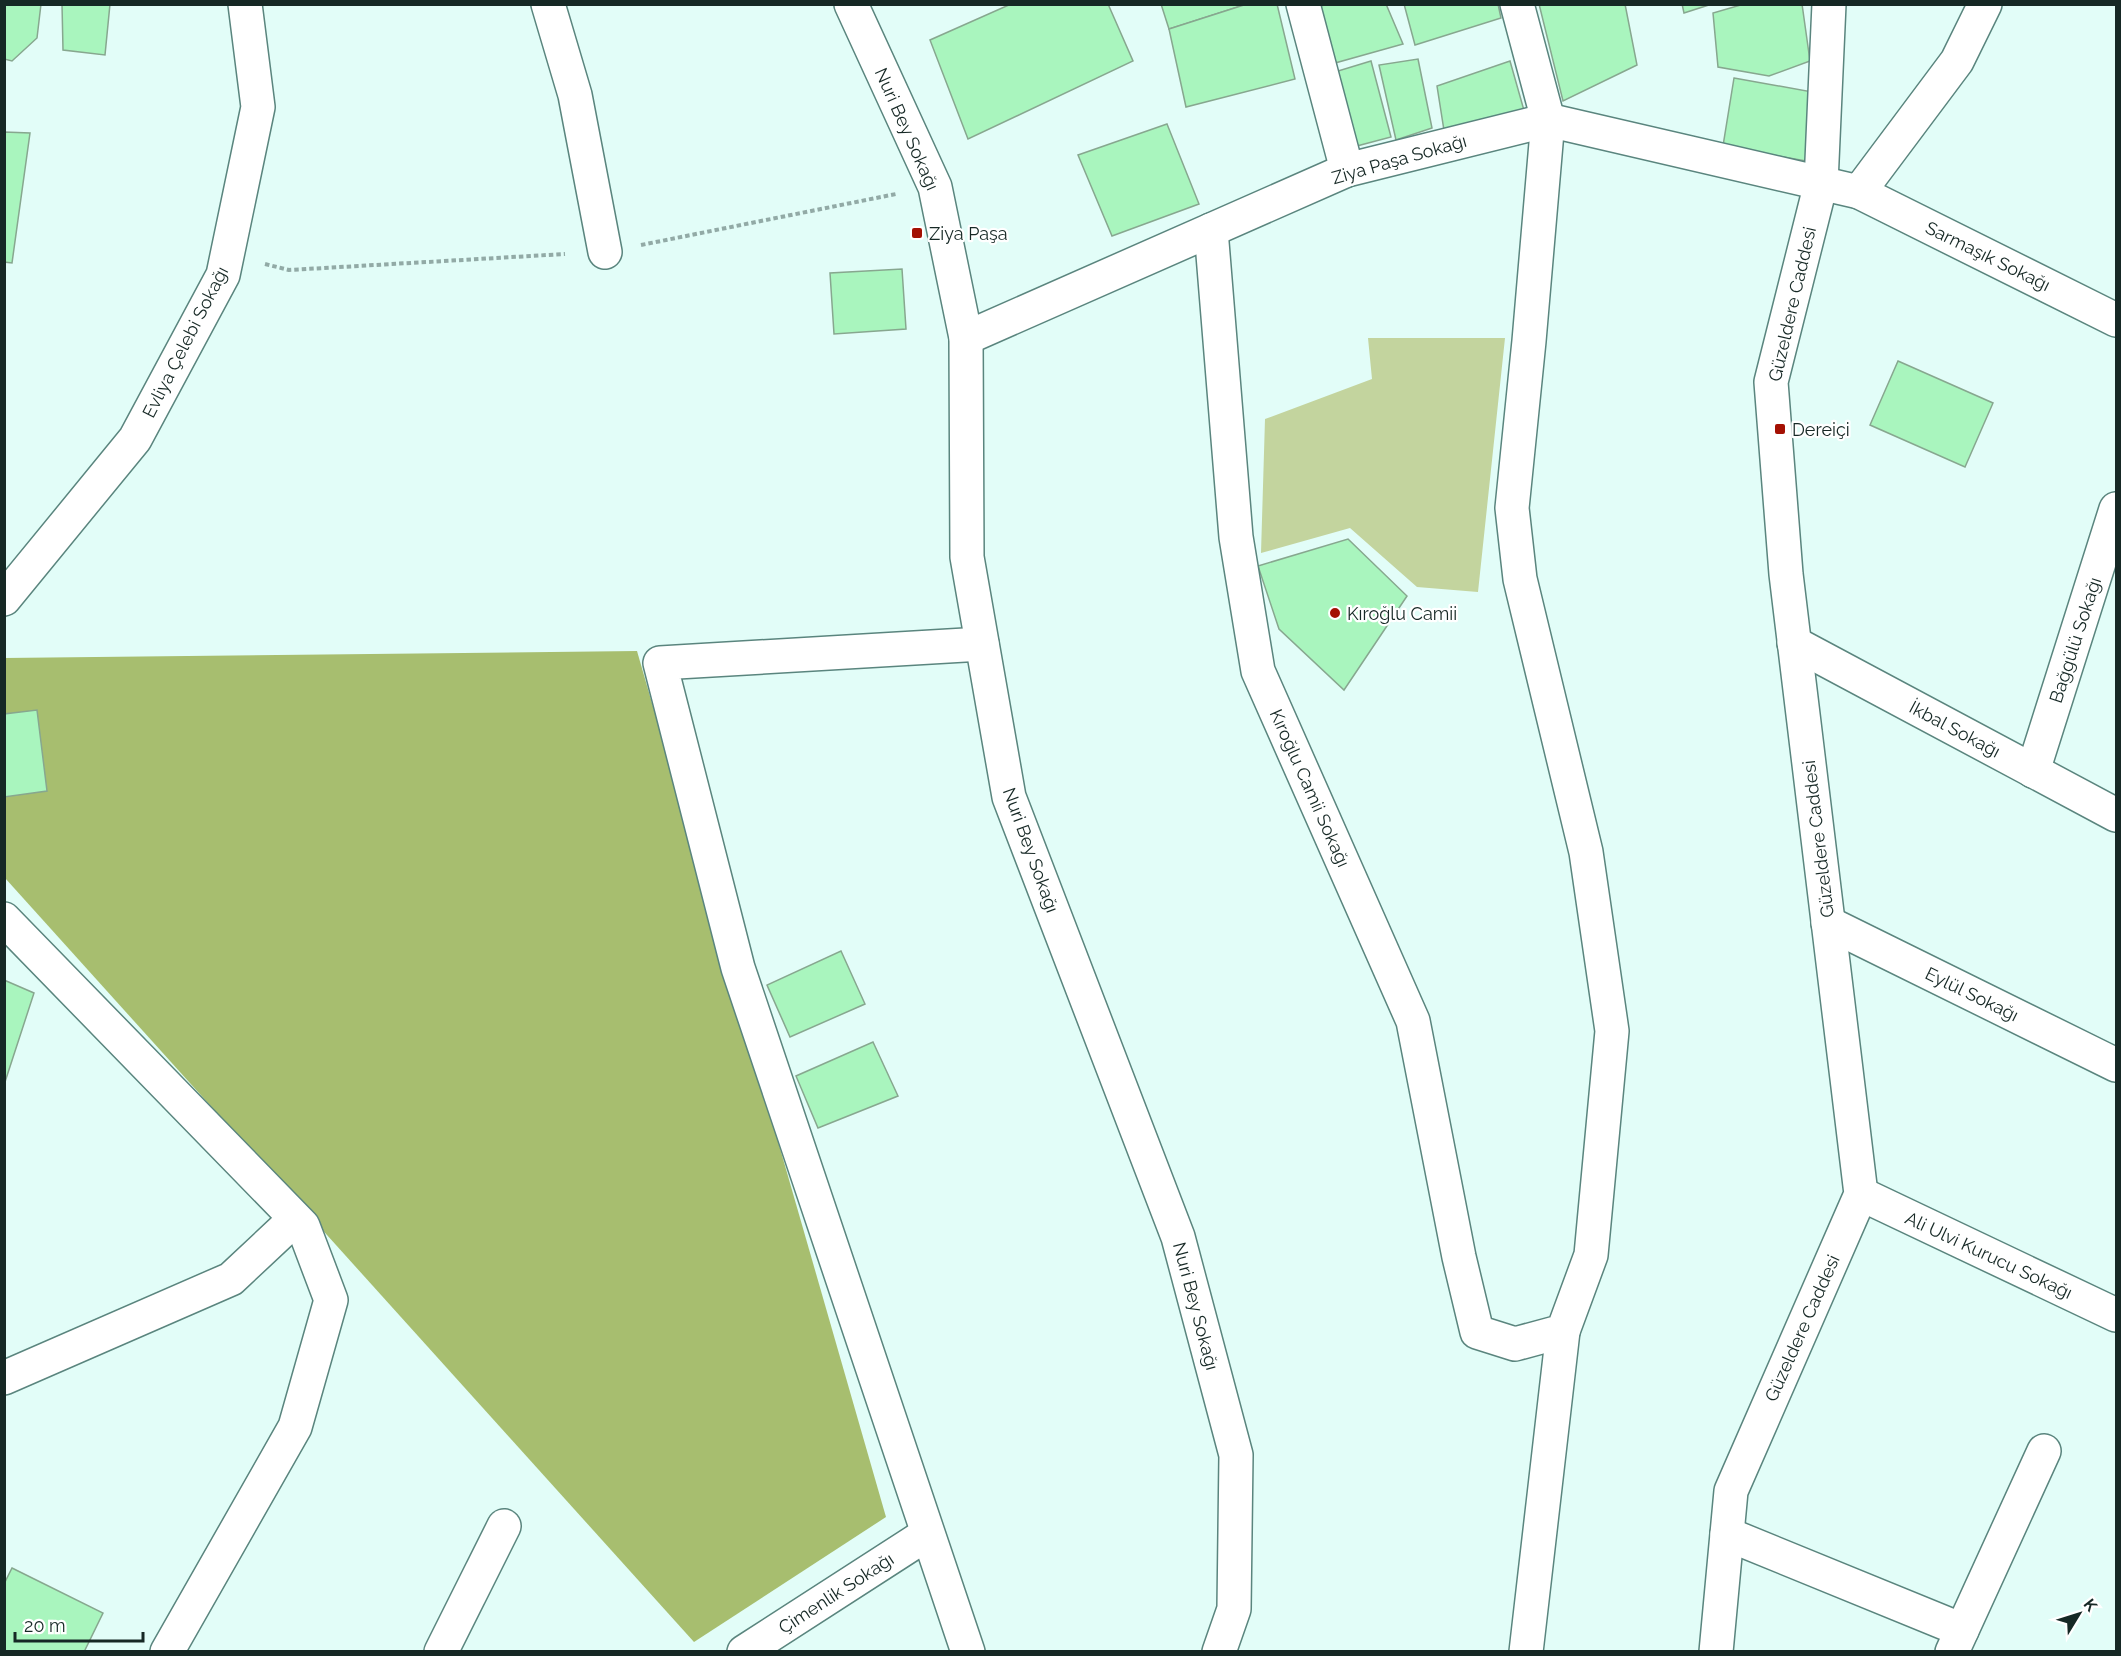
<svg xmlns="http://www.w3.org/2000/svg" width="2121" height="1656" viewBox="0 0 2121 1656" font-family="Raleway,sans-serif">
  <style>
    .green { fill: #c3d49e }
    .forest { fill: #a7be6f }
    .building { fill: #a9f5be; stroke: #87a78f; stroke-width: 1.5 }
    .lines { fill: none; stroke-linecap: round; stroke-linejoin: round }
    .minor-casing { stroke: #5a857e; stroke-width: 36 }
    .path { stroke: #92aaa6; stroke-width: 4; stroke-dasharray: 4.5 3; stroke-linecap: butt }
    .minor { stroke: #fff; stroke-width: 33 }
    .poi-dot { fill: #a41003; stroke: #fff; stroke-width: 2 }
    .labels { text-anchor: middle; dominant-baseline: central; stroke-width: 4.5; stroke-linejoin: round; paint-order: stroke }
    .street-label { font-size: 18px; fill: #162825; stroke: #fff }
    .poi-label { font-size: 18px; fill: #162825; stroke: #fff; text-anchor: start }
  </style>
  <rect width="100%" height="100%" fill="#e2fdf8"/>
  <polygon class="green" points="1368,338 1505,338 1478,592 1417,587 1350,528 1261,553 1265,419 1372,379"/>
  <polygon class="forest" points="637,651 886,1517 694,1642 5,878 4,658"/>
  <g class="building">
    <polygon points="4,4 41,4 37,38 12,61 4,59"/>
    <polygon points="62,4 110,4 105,55 63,50"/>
    <polygon points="1011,4 1108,4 1133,61 968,139 930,40"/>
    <polygon points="1161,4 1247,4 1169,29"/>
    <polygon points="1247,4 1277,4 1295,79 1186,107 1169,29"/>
    <polygon points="1328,4 1386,4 1403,44 1335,63 1317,7"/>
    <polygon points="1404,4 1498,4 1501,18 1415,45"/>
    <polygon points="1539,4 1625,4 1637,65 1563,101"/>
    <polygon points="1682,4 1712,4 1684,13"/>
    <polygon points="1744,4 1802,4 1810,61 1769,76 1718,67 1713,13"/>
    <polygon points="1418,59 1432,128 1396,140 1379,65"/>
    <polygon points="1371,61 1391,137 1353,147 1338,71"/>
    <polygon points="1510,61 1527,121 1446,143 1437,86"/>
    <polygon points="1734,78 1818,93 1806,161 1723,146"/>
    <polygon points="1167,124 1199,204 1112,236 1078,155"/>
    <polygon points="4,132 30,133 12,263 4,262"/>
    <polygon points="902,269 906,329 834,334 830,273"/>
    <polygon points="1898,361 1993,403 1965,467 1870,425"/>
    <polygon points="1348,539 1407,596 1344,690 1279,629 1258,566"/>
    <polygon points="37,710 47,791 4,797 4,714"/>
    <polygon points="841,951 865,1004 790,1037 767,985"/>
    <polygon points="4,980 34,993 4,1085"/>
    <polygon points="873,1042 898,1096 818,1128 796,1076"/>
    <polygon points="12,1568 103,1613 84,1652 4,1652 4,1584"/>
  </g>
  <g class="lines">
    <defs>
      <g id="minor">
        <polyline points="548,4 575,95 605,252"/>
        <polyline points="851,4 935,187 966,338 967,557 1009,797 1178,1237 1236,1455 1234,1609 1219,1652"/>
        <polyline points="1303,4 1347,170"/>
        <polyline points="1859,192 2116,320"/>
        <polyline points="1211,230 1236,537 1258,671 1413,1021 1459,1257 1477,1332 1515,1344 1563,1331 1591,1255 1612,1031 1586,852 1520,579 1512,508 1529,341 1548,120 1517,4"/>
        <polyline points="966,338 1347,170 1548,120 1859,192 1957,61 1985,4"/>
        <polyline points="4,599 135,439 223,275 258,107 245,4"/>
        <polyline points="1794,643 2116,815"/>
        <polyline points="2033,771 2116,509"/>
        <polyline points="4,919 303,1226 331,1300 295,1427 167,1652"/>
        <polyline points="1828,923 2116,1065"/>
        <polyline points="1861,1194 2116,1315"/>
        <polyline points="4,1378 231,1279 295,1219"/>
        <polyline points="1727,1534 1962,1630"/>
        <polyline points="441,1652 504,1526"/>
        <polyline points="744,1652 927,1534"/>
        <polyline points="968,1652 738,968 660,663 982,644"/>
        <polyline points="1526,1652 1563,1331"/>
        <polyline points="1716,1652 1731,1491 1861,1194 1786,574 1771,382 1821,183 1829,4"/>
        <polyline points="1952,1652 2044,1451"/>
      </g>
    </defs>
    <use href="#minor" class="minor-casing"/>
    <g class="path">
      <polyline points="641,245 896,194"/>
      <polyline points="265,264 289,270 565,254"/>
    </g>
    <use href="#minor" class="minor"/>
  </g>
  <g class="poi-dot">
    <rect x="911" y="227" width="12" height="12" rx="3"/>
    <rect x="1774" y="423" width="12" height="12" rx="3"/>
    <circle cx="1335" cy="613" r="6"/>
  </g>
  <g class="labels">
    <g class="street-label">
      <text transform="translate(907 129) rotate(66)">Nuri Bey Sokağı</text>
      <text transform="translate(1399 159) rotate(-16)">Ziya Paşa Sokağı</text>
      <text transform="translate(1988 256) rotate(26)">Sarmaşık Sokağı</text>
      <text transform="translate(1792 304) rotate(-77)">Güzeldere Caddesi</text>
      <text transform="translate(185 342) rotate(-63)">Evliya Çelebi Sokağı</text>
      <text transform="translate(2075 640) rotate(-72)">Bağgülü Sokağı</text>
      <text transform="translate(1955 729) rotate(28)">İkbal Sokağı</text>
      <text transform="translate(1310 788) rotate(66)">Kıroğlu Camii Sokağı</text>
      <text transform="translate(1818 839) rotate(-97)">Güzeldere Caddesi</text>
      <text transform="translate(1031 850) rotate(70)">Nuri Bey Sokağı</text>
      <text transform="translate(1972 994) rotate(26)">Eylül Sokağı</text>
      <text transform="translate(1989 1255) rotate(25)">Ali Ulvi Kurucu Sokağı</text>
      <text transform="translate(1196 1306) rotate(75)">Nuri Bey Sokağı</text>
      <text transform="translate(1802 1328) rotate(-66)">Güzeldere Caddesi</text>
      <text transform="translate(836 1593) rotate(-33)">Çimenlik Sokağı</text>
    </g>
    <g class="poi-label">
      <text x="929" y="233">Ziya Paşa</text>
      <text x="1792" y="429">Dereiçi</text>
      <text x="1347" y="613">Kıroğlu Camii</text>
    </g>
  </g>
  <rect width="2121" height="1656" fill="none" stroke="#162825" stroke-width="12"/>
  <g transform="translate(2079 1614) rotate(52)" stroke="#ffffff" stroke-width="4.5" paint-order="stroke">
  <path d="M0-4.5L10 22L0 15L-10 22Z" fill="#162825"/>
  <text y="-9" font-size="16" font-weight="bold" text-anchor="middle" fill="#162825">K</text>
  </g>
  <path d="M15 1632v9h128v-9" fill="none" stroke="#162825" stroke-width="3"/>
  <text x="24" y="1632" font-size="18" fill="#162825" stroke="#ffffff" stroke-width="4.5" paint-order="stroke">20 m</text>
</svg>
